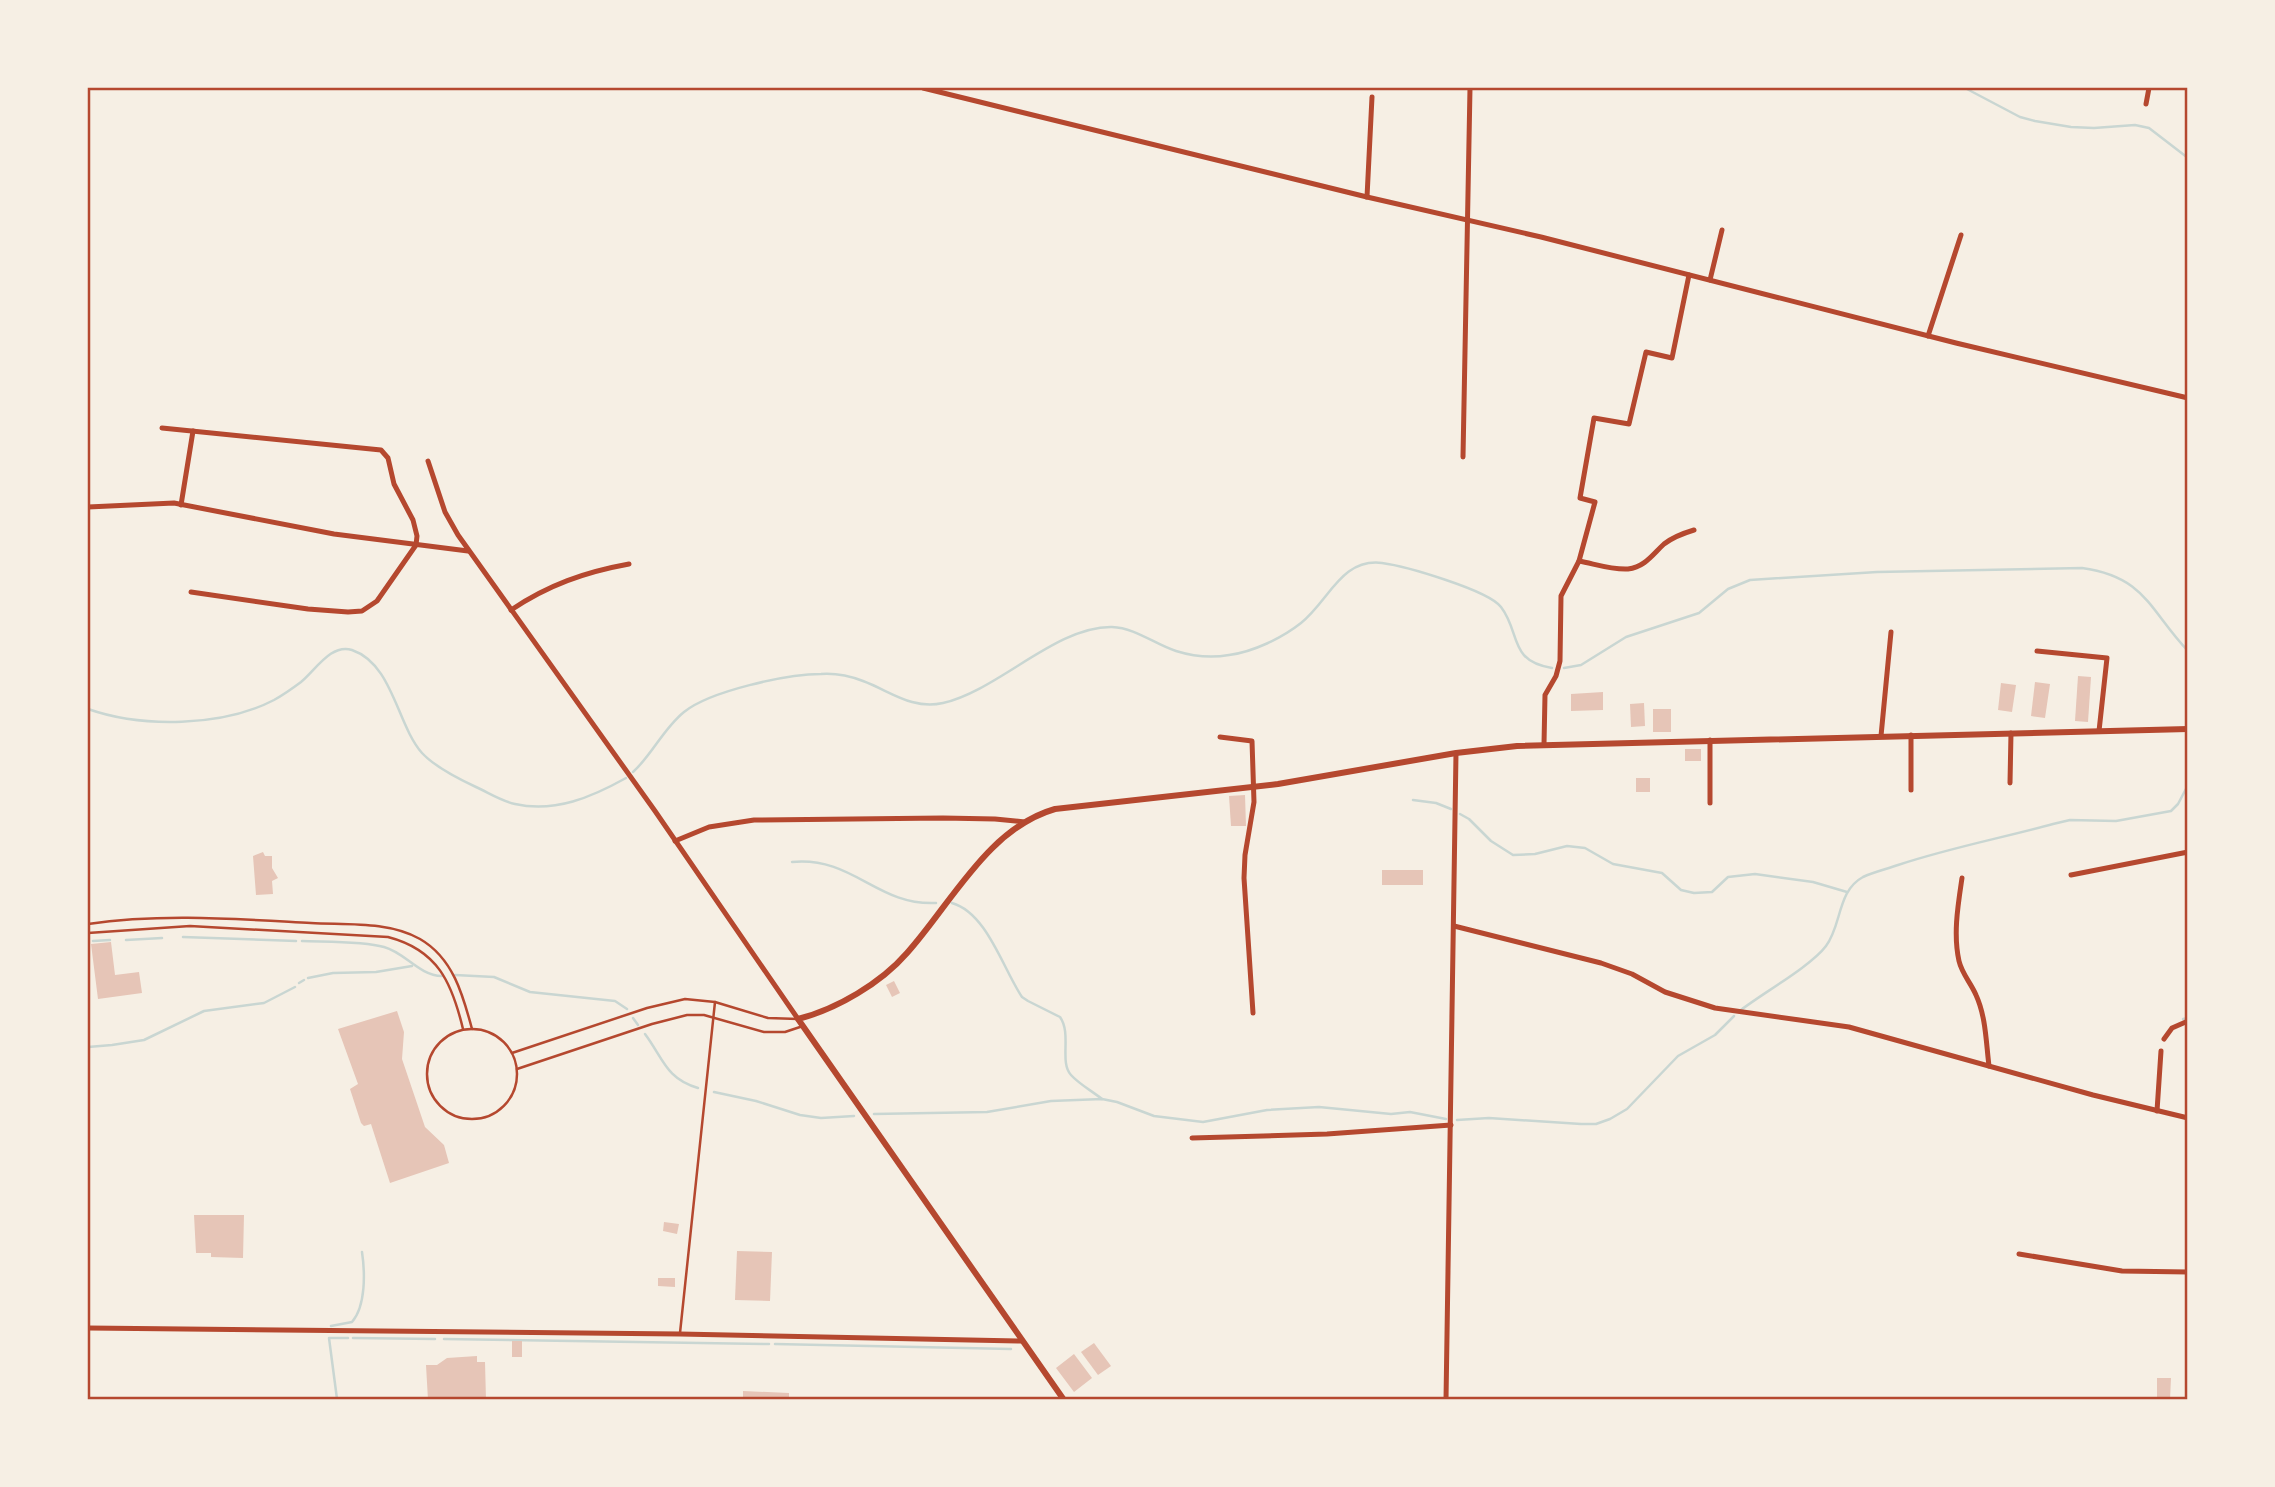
<svg xmlns="http://www.w3.org/2000/svg" width="2275" height="1487" viewBox="0 0 2275 1487" font-family="Arial,sans-serif">
  <style>
    .lines { fill: none; stroke-linecap: round; stroke-linejoin: round }
    .stream { stroke: #c9d6d2; stroke-width: 2.5 }
    .building { fill: #e6c5b7 }
    .service { stroke: #b5482f; stroke-width: 2.5 }
    .minor { stroke: #b5482f; stroke-width: 5 }
    .tertiary { stroke: #b5482f; stroke-width: 6 }
    .neatline { fill: none; stroke: #b5482f; stroke-width: 2.5 }
  </style>
  <rect width="100%" height="100%" fill="#f6efe4"/>
  <g class="lines">
    <g class="stream">
      <polyline points="1965,88 2020,117 2035,121 2071,127 2094,128 2135,125 2149,128 2188,158"/>
      <path d="M1564,668L1581,665L1626,637L1699,613L1728,589L1750,580L1877,572L2082,568C2146,577 2149,610 2188,651"/>
      <path d="M88,709C142,728 222,727 274,700C283,695 293,688 301,682C315,671 331,643 352,650C393,664 397,725 422,753C434,766 461,780 476,787C489,793 501,801 515,804C555,813 592,797 626,778"/>
      <path d="M633,772C652,755 663,729 684,712C710,691 787,674 821,674C835,673 850,676 863,681C890,691 912,710 943,703C999,690 1056,626 1112,627C1136,628 1154,644 1176,651C1192,656 1212,658 1229,655C1253,652 1282,638 1301,623C1329,601 1341,558 1382,563C1405,566 1488,590 1501,607C1521,633 1508,661 1552,668"/>
      <polyline points="1413,800 1436,803 1451,809"/>
      <polyline points="1460,814 1469,819 1491,841 1513,855 1535,854 1567,846 1585,848 1613,864 1662,873 1681,890 1694,893 1712,892 1728,877 1755,874 1813,882 1847,892"/>
      <path d="M792,862C853,856 877,906 936,903"/>
      <path d="M952,903C987,913 1003,969 1022,997L1028,1001L1060,1017C1072,1034 1059,1062 1071,1075C1079,1084 1092,1091 1102,1099"/>
      <polyline points="183,937 296,941"/>
      <polyline points="126,940 162,938"/>
      <polyline points="93,941 110,940"/>
      <path d="M302,941C325,942 363,941 384,947C406,953 418,975 442,976"/>
      <polyline points="455,975 494,977 530,992 615,1001 627,1009"/>
      <polyline points="308,978 333,973 376,972 412,966"/>
      <polyline points="299,983 304,980"/>
      <path d="M1741,1010C1763,993 1811,966 1826,946C1842,925 1837,891 1863,877C1874,872 1887,869 1898,865C1949,848 2002,838 2053,824L2070,820L2116,821L2171,811L2178,804L2188,785"/>
      <polyline points="633,1018 638,1025"/>
      <polyline points="2183,1019 2188,1018"/>
      <path d="M645,1034C663,1058 666,1079 698,1088"/>
      <polyline points="88,1047 112,1045 144,1040 204,1011 264,1003 295,987"/>
      <polyline points="714,1092 756,1101 800,1115 821,1118 854,1116"/>
      <polyline points="874,1114 987,1112 1051,1101 1102,1099 1117,1102 1154,1116 1203,1122 1267,1110 1319,1107 1391,1114 1410,1112 1446,1119"/>
      <polyline points="1457,1120 1489,1118 1581,1124 1596,1124 1610,1119 1627,1109 1678,1056 1715,1035 1734,1016"/>
      <path d="M331,1326L352,1322C366,1306 365,1272 362,1252"/>
      <polyline points="353,1338 435,1339"/>
      <polyline points="444,1339 769,1344"/>
      <polyline points="775,1344 1011,1349"/>
      <polyline points="337,1399 329,1338 348,1338"/>
    </g>
  </g>
  <g class="building">
    <polygon points="2078,676 2091,677 2088,722 2075,721"/>
    <polygon points="2035,682 2050,684 2045,718 2031,716"/>
    <polygon points="2001,683 2016,685 2012,712 1998,710"/>
    <polygon points="1603,692 1603,710 1571,711 1571,694"/>
    <polygon points="1644,703 1645,726 1631,727 1630,704"/>
    <rect x="1653" y="709" width="18" height="23"/>
    <rect x="1685" y="749" width="16" height="12"/>
    <rect x="1636" y="778" width="14" height="14"/>
    <polygon points="1245,795 1246,826 1231,826 1229,796"/>
    <polygon points="263,852 265,856 272,856 272,868 278,878 272,881 273,894 256,895 253,856"/>
    <rect x="1382" y="870" width="41" height="15"/>
    <polygon points="111,942 115,975 139,972 142,993 98,999 91,944"/>
    <polygon points="894,981 900,993 892,997 886,985"/>
    <polygon points="397,1011 404,1032 402,1059 425,1127 444,1145 449,1163 390,1183 371,1124 364,1126 361,1123 350,1089 358,1084 338,1029"/>
    <polygon points="194,1215 244,1215 243,1258 211,1257 211,1253 196,1253"/>
    <polygon points="664,1222 679,1224 677,1234 663,1231"/>
    <polygon points="737,1251 772,1252 770,1301 735,1300"/>
    <polygon points="658,1278 675,1278 675,1287 658,1286"/>
    <rect x="512" y="1341" width="10" height="16"/>
    <polygon points="1094,1343 1111,1366 1098,1375 1081,1352"/>
    <polygon points="1074,1354 1092,1378 1074,1392 1056,1368"/>
    <polygon points="477,1356 477,1362 485,1362 486,1400 428,1400 426,1365 437,1365 447,1358"/>
    <polygon points="2157,1378 2171,1378 2170,1400 2157,1400"/>
    <polygon points="743,1391 789,1393 789,1400 743,1400"/>
  </g>
  <g class="lines">
    <g class="service">
      <path d="M88,924C161,913 237,919 311,923C346,925 388,921 420,939C453,958 463,995 472,1029"/>
      <path d="M88,933L190,926L388,937C438,950 452,983 463,1029"/>
      <circle cx="472" cy="1074" r="45"/>
      <polyline points="512,1053 647,1008 685,999 715,1002 768,1018 798,1019"/>
      <polyline points="517,1069 652,1024 687,1015 704,1015 764,1032 785,1032 803,1026"/>
      <polyline points="680,1333 715,1002"/>
    </g>
    <g class="minor">
      <polyline points="923,88 1367,197 1541,237 1956,343 2188,398"/>
      <polyline points="2146,104 2149,88"/>
      <polyline points="1367,197 1372,97"/>
      <polyline points="1710,280 1722,230"/>
      <polyline points="1928,336 1961,235"/>
      <polyline points="162,428 381,450 388,458 394,484 413,520 417,536 416,545 377,601 362,611 348,612 308,609 191,592"/>
      <polyline points="1463,457 1470,88"/>
      <polyline points="428,461 445,512 458,535 655,811 798,1019"/>
      <polyline points="181,505 193,431"/>
      <polyline points="88,507 174,503 334,534 468,551"/>
      <path d="M1579,561C1595,564 1612,570 1628,569C1645,567 1653,554 1664,544C1673,537 1684,533 1694,530"/>
      <path d="M511,610C548,585 585,572 629,564"/>
      <polyline points="2037,651 2107,658 2099,731"/>
      <polyline points="1911,735 1911,790"/>
      <polyline points="1881,736 1891,632"/>
      <polyline points="1220,737 1252,741 1254,802 1245,855 1244,878 1253,1013"/>
      <polyline points="1710,740 1710,803"/>
      <polyline points="1544,744 1545,695 1556,676 1560,661 1561,596 1579,561 1595,502 1580,498 1594,418 1629,424 1646,352 1672,358 1689,275"/>
      <polyline points="2010,783 2011,733"/>
      <polyline points="675,841 709,827 754,820 943,818 995,819 1025,822"/>
      <polyline points="2071,875 2188,852"/>
      <path d="M1962,878C1958,905 1953,934 1959,961C1962,974 1971,983 1976,995C1986,1017 1986,1042 1989,1066"/>
      <polyline points="1454,926 1601,963 1632,974 1665,992 1715,1008 1849,1027 2093,1095 2188,1118"/>
      <polyline points="2164,1039 2172,1028 2188,1021"/>
      <polyline points="2157,1111 2161,1051"/>
      <polyline points="1192,1138 1327,1134 1451,1125"/>
      <polyline points="2019,1254 2122,1271 2188,1272"/>
      <polyline points="88,1328 680,1334 1021,1341"/>
      <polyline points="1446,1400 1456,753"/>
    </g>
    <path class="tertiary" d="M1064,1400L798,1019C837,1009 881,983 907,953C951,904 988,828 1055,809L1278,784L1456,753L1517,746L2188,729"/>
  </g>
  <rect width="2275" height="1487" fill="none" stroke="#f6efe4" stroke-width="178"/>
  <rect x="89" y="89" width="2097" height="1309" class="neatline"/>
</svg>
